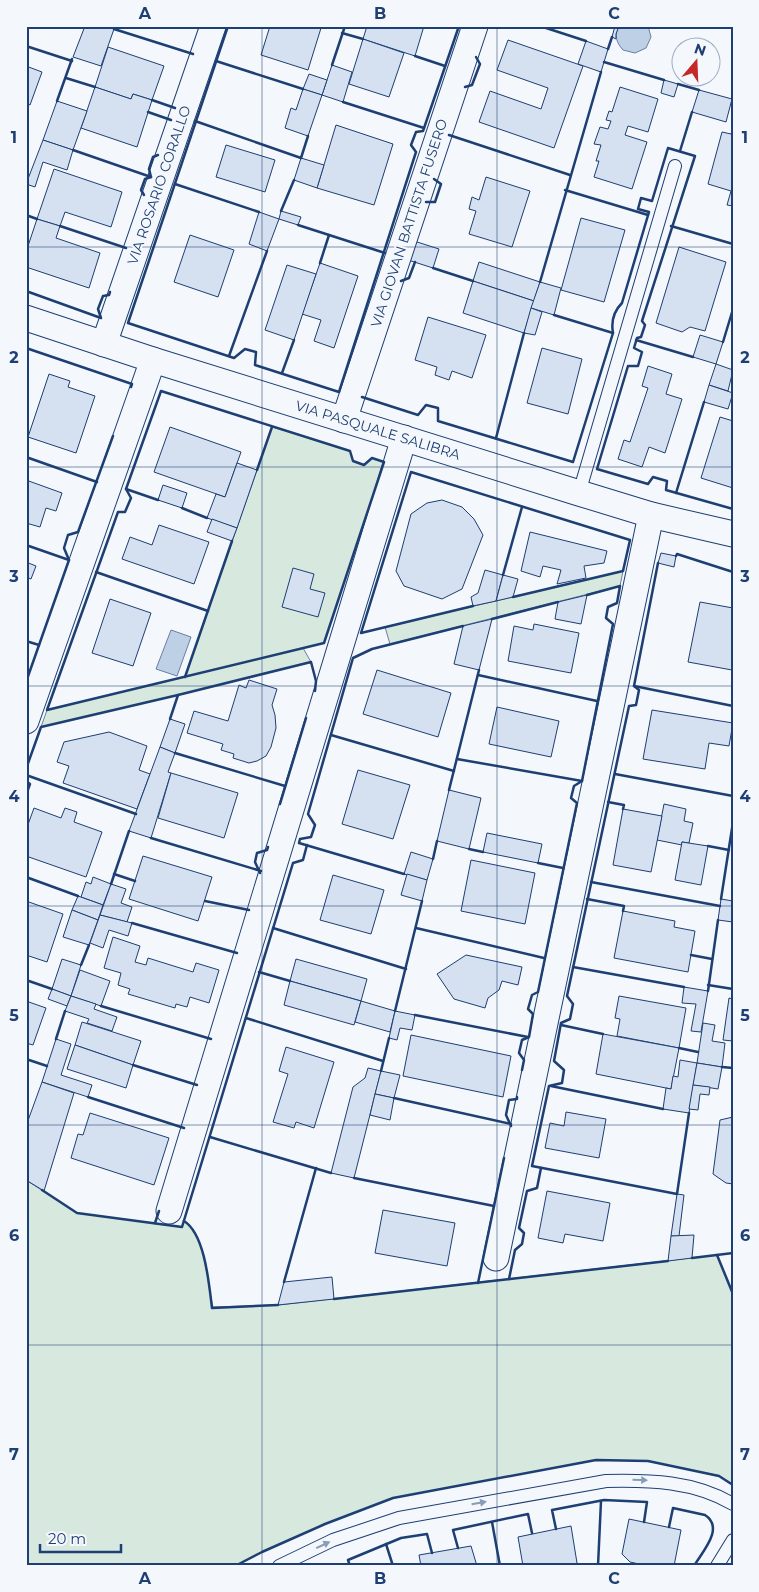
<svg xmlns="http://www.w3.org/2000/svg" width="759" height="1592" viewBox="0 0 759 1592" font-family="Montserrat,sans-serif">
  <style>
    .green { fill: #d7e8df; stroke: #687fa3 }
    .water { fill: #bed0e5; stroke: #687fa3 }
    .building { fill: #d5e0f0; stroke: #1d3f73 }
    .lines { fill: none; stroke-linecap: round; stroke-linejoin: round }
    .service-casing { stroke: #1d3f73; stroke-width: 14 }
    .minor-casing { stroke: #1d3f73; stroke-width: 27 }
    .service { stroke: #f4f7fb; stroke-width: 12 }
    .minor { stroke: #f4f7fb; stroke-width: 25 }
    .wall { stroke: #1d3f73; stroke-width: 2.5 }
    .oneway { fill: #889bb7 }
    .grid { fill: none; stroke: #1d3f73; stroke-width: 1; stroke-opacity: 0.55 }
    .labels { text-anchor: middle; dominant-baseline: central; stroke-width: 4; stroke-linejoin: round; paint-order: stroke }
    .street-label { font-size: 14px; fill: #1d3f73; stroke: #f4f7fb }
    .neatline { fill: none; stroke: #1d3f73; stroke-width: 2 }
    .grid-label { font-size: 16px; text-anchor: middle; font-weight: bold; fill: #1d3f73 }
  </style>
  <rect width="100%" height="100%" fill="#f4f7fb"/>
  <g class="green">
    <polygon points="272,427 350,451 353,461 364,465 372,458 384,462 324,643 303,648 311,662 178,695 41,727 47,710 185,677"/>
    <polygon points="623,571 620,586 390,644 385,627"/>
    <path d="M26,1180L77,1213L182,1227L184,1221C206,1235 207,1284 213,1307L278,1305L717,1255L733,1294V1485L719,1476L648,1461L596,1460L393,1498L325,1524L262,1552L235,1566H26Z"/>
  </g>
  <g class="water">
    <path d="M619,26H648L651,37L646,48L635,53L623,50C616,42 614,35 619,26Z"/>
    <polygon points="171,630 191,637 177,676 156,669"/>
  </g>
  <g class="building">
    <polygon points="85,26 105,26 114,29 101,66 73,57"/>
    <polygon points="270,26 314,26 321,28 308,70 261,55"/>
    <polygon points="367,26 424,26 415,56 363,39"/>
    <polygon points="615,26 619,26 616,34 616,39 612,37"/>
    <polygon points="363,39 404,53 389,97 349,84"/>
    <polygon points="508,40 583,66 554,148 479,122 490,91 541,109 548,88 497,70"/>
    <polygon points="586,41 608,49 601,72 578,64"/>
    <polygon points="108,47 164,66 152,100 133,94 131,99 95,87"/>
    <polygon points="332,65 352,72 343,102 322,95"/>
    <polygon points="26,66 42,72 30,105 26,103"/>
    <polygon points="309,74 327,80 322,95 303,89"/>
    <polygon points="664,80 678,84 674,97 661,93"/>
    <polygon points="95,87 131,99 133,94 152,100 137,147 81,128"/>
    <polygon points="620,87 658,99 648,132 628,126 625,135 647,142 632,189 594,177 599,161 596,161 601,145 594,144 600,127 608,129 611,121 606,120 609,111 612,112"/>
    <polygon points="303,89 322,95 308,136 285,128 291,108 296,110"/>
    <polygon points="699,90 732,99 726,122 692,112"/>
    <polygon points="57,101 87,111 73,150 43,140"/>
    <polygon points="336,125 393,144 374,205 317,188"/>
    <polygon points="733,129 733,206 727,205 731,191 708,184 722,132 731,134"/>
    <polygon points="43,140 73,150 67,170 43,162 35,187 26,184"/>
    <polygon points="226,145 275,160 265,192 216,177"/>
    <polygon points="301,158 324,165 317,188 294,180"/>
    <polygon points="54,169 122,192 111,227 65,212 60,226 37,219"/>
    <polygon points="486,177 530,191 512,247 469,234 476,211 469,209 472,197 479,200"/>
    <polygon points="281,211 301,217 298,225 279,219"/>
    <polygon points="259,212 279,219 267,251 249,244"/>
    <polygon points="581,218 625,230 604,302 561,290"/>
    <polygon points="37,219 60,226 56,238 100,253 89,288 26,267 26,252"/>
    <polygon points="190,235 234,250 218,297 174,282"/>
    <polygon points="414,241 439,249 433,268 408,260"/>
    <polygon points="679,247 726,262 705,331 690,327 682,332 656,323"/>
    <polygon points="479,262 540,282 534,301 473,281"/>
    <polygon points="320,263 358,276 334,348 314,341 321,320 302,314"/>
    <polygon points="287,265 316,274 294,340 265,330"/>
    <polygon points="473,281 534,301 524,333 463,313"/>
    <polygon points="540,282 561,288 554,315 531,308"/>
    <polygon points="531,308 542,312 535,335 524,333"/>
    <polygon points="428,317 486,335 472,378 452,371 449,380 435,375 437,367 415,360"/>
    <polygon points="700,335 723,342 716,364 693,357"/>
    <polygon points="542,348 582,359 568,414 527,403"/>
    <polygon points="716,364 733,370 728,391 709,385"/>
    <polygon points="648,366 672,374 666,394 682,399 665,453 649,447 642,467 618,459 624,440 630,442 648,388 642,386"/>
    <polygon points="49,374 70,381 68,387 95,396 76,453 28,437"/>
    <polygon points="709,385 733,393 728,409 704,402"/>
    <polygon points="720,417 733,421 733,488 701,478"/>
    <polygon points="170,427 241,452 225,497 154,472"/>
    <polygon points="237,463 257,470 237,528 207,518 216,494 225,497"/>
    <polygon points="26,480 62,493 56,511 46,508 40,527 26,523"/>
    <polygon points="163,485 187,493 182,508 158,500"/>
    <polygon points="442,500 462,507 474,519 483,535 462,589 442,599 404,586 396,571 411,514 427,503"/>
    <polygon points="212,519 237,528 232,541 207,532"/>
    <polygon points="159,525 209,542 194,584 122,559 130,537 152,545"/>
    <polygon points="530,532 607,551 604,563 584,566 586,578 557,584 561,570 543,566 540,577 521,571"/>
    <polygon points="661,553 676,556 674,567 658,563"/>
    <polygon points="26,562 36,566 31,579 26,577"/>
    <polygon points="293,568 314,574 310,589 325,593 318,617 282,607"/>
    <polygon points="485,570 503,575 496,601 473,606 471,597 478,593"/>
    <polygon points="503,575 518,579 513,597 496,601"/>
    <polygon points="587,595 581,624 555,619 558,602"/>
    <polygon points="110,599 151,613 133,666 92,653"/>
    <polygon points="700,602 733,608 732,670 688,662"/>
    <polygon points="492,619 479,670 454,664 463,626"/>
    <polygon points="534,624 579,633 571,673 508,661 514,626 533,630"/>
    <polygon points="377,670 451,693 438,737 363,714"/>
    <polygon points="249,680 277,689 272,705 275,715 276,728 271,747 266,756 257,761 249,763 233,758 234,754 221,750 223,744 187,733 194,711 228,721 239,685 246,688"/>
    <polygon points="497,707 559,721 551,757 489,744"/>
    <polygon points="652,710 733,723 729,746 709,743 705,769 643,759"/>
    <polygon points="170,719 185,724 175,753 160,747"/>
    <polygon points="109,732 147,746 139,770 150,774 137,809 63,783 69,766 57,762 64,742"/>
    <polygon points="160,747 175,753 168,772 171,773 151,838 129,831"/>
    <polygon points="358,770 410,785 393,839 342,824"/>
    <polygon points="171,773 238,793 224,838 158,818"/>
    <polygon points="449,790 481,798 469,849 437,841"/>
    <polygon points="664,804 686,809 684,821 693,823 689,843 682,842 682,845 657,840"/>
    <polygon points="34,808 61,818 65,808 77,812 74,822 102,832 86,877 26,856 26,830"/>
    <polygon points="623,809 662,816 651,872 613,865"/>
    <polygon points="487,833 542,844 538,863 483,852"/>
    <polygon points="682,842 708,846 701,885 675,880"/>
    <polygon points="411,852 433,859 427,880 404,874"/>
    <polygon points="143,856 212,877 198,921 129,899"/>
    <polygon points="471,860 535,873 525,924 461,911"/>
    <polygon points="407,874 427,880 422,901 401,895"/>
    <polygon points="333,875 384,890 371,934 320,920"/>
    <polygon points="93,877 111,884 103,905 81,897 86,882 91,884"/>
    <polygon points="111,884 126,889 121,903 132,907 127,922 100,915"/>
    <polygon points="78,896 103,905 98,920 72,910"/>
    <polygon points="721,899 733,901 733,922 718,920"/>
    <polygon points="26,901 63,914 47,962 26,955"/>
    <polygon points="72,910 98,920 89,945 63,937"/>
    <polygon points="623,911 675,921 674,927 695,931 688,972 614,958"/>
    <polygon points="100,915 132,923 128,936 109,930 103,948 90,943"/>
    <polygon points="113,937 140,946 135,962 146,965 148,958 193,972 196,963 219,970 209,1003 190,997 187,1007 176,1004 175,1008 128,994 130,989 118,985 121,973 104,968"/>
    <polygon points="466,955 522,967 518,985 502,981 499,990 488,998 485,1008 454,999 437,974"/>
    <polygon points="62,959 81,965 71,996 52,989"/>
    <polygon points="296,959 367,979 361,1001 290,981"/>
    <polygon points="80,970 110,981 101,1006 71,996"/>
    <polygon points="290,981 361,1001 354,1025 284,1005"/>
    <polygon points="684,987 708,991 701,1032 691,1031 696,1004 682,1003"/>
    <polygon points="52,989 71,996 67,1006 48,999"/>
    <polygon points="71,996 96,1004 94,1009 117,1017 112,1031 87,1023 89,1019 65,1011"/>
    <polygon points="619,996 686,1008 679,1048 617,1036 620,1019 615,1018"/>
    <polygon points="729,998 733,999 733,1041 723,1040"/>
    <polygon points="26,1001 46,1008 33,1045 26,1043"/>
    <polygon points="361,1001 395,1011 390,1032 355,1022"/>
    <polygon points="395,1011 415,1015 412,1030 400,1028 397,1040 389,1038"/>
    <polygon points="82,1022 141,1041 133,1065 75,1045"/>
    <polygon points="703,1023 715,1025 712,1041 725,1043 722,1067 697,1063"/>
    <polygon points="603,1034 679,1048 671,1089 596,1074"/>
    <polygon points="411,1035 511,1056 503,1097 403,1076"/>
    <polygon points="56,1039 71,1044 61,1075 92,1085 88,1097 42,1082"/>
    <polygon points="75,1045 133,1065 126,1088 67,1069"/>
    <polygon points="286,1047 334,1062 314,1128 296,1122 294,1128 273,1122 288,1074 279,1071"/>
    <polygon points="680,1060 697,1063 689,1113 663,1109 666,1088 671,1089 673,1076 678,1077"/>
    <polygon points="697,1063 722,1067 718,1089 693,1085"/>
    <polygon points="368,1068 381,1071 354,1178 331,1173 353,1087 365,1078"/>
    <polygon points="381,1071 400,1075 394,1098 375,1094"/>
    <polygon points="42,1082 74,1093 44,1191 26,1180 26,1126"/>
    <polygon points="693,1085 710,1087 709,1095 700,1094 698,1110 689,1109"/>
    <polygon points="375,1094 394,1098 390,1120 370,1115"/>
    <polygon points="566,1112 606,1119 599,1158 545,1148 550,1123 564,1126"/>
    <polygon points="90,1113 169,1138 154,1185 71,1158 78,1134 83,1135"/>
    <polygon points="733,1117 733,1184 726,1183 713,1174 720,1120"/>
    <polygon points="547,1191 610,1203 603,1241 565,1234 563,1243 538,1238"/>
    <polygon points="677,1194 684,1195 679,1236 671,1236"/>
    <polygon points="383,1210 455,1223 447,1266 375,1253"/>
    <polygon points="694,1235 692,1258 668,1261 671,1236"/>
    <polygon points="332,1277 334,1299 278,1305 284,1282"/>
    <polygon points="629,1519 681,1530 674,1566 648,1566 630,1562 622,1554"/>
    <polygon points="571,1526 577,1563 573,1566 523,1566 518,1537"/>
    <polygon points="471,1546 477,1566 421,1566 419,1555"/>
  </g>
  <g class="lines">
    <defs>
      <g id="service">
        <polyline points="579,493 675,166"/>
        <path d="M279,1566L333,1540L399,1518L606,1481C650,1480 694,1481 733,1504"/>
        <polyline points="717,1566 733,1540"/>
      </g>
      <g id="minor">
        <polyline points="26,318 153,360 579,493 651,515 733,534"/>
        <polyline points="104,344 213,26"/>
        <polyline points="344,420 475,26"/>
        <polyline points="26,721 153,360"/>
        <polyline points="169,1211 404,438"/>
        <polyline points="496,1258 651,515"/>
      </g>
    </defs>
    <use href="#service" class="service-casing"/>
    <use href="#minor" class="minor-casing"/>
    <use href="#service" class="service"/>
    <use href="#minor" class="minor"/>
    <g class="wall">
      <polyline points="228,26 128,323 234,358 245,349 256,352 255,365 339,392 416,152 411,145 416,132 423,131 459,26"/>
      <polyline points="540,26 586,41"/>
      <polyline points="114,29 193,54"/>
      <polyline points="342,33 363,39"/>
      <polyline points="26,46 72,61"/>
      <polyline points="608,49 612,37"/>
      <polyline points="415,56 445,66"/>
      <polyline points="216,61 303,89"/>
      <polyline points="604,62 664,80"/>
      <polyline points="332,65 345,26"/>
      <polyline points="66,78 95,87"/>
      <polyline points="678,84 699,90"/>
      <polyline points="465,87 472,85 480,64 476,57"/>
      <polyline points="152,100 175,108"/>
      <polyline points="57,101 72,59"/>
      <polyline points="343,102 424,128"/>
      <polyline points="148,112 171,120"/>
      <polyline points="195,121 301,158 308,136"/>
      <polyline points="449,135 570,175"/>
      <polyline points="73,150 151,177"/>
      <polyline points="680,151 692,112"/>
      <polyline points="175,184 259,212"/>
      <polyline points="565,190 648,215"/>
      <polyline points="144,195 141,190 145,179 151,177 149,169 153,157 158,155"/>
      <polyline points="426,202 435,202 441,184 434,179"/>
      <polyline points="281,211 294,180"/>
      <polyline points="26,215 37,219"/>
      <polyline points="298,225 385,253"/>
      <polyline points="60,226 126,248"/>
      <polyline points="671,226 733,244"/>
      <polyline points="320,263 329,235"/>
      <polyline points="433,268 473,281"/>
      <polyline points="401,281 409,278 415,262"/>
      <polyline points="540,282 601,72"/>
      <polyline points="26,291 101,318 98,309 103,296 109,295 110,292"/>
      <polyline points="554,315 613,333"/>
      <polyline points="636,340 693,357"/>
      <polyline points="723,342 733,309"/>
      <polyline points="26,348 132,384 131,387"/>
      <polyline points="229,356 267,251"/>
      <polyline points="282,373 294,340"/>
      <polygon points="161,391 350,451 353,461 364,465 372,458 384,462 324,643 47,710 118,512 125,512 131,498 126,489"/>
      <path d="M362,397L418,415L426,405L438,408V421L573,462L613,333C611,322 614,311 622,303L649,212L638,209L641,198L652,201L668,148L695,156L642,321L645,325L641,337L637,338L634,348L642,352L638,366H628L597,469L648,484L653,477L667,481L666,490L733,509"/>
      <polyline points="496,438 524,333"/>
      <polyline points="26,457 97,482"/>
      <polyline points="257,470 272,427"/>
      <polyline points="126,489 158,500"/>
      <polyline points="676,493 704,402"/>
      <polyline points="182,508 207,518"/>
      <polyline points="26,545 69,560"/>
      <polyline points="676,556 677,554 733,572"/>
      <polyline points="658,563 634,686 639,690 636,705 629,706 567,996 573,1004 570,1019 561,1023 554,1061 564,1070 562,1083 549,1086 532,1166 677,1194 689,1113"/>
      <polyline points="96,572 208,611"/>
      <polyline points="503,575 522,507"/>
      <polyline points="473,606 361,633 411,472 630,540 623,571 513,597"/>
      <polyline points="492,619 558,602"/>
      <polyline points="26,641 39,645"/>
      <polyline points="478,675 597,701"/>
      <polyline points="185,677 232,541"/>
      <polyline points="26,682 69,560 64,548 68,535 78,532 113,436"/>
      <polyline points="634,686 733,706"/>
      <polyline points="170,719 178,695"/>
      <polyline points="331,735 454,771"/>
      <polyline points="175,753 285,786"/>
      <polyline points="457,759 582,781"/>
      <polyline points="26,769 41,727 178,695 311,662 316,681 315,691"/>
      <polyline points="615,774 733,796"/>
      <polyline points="26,775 136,814"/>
      <polyline points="26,781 30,784 26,795"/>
      <polyline points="449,790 479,670"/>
      <polyline points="608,802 624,805 623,809"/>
      <polyline points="280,804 306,718"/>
      <polyline points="151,838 261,871"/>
      <polyline points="708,846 729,850"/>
      <polyline points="469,849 483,852"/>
      <polyline points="433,859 437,841"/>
      <polyline points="538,863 563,868"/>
      <polyline points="260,873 255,862 257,853 267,850 268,847"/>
      <polyline points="114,874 135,881"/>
      <polyline points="404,874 299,843 300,839 311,837 315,825 308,814 353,658 372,649 463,626"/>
      <polyline points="26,877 78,896"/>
      <polyline points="591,882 720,906"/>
      <polyline points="111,884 129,831"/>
      <polyline points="587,899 624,906 623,911"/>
      <polyline points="721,899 733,822"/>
      <polyline points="205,901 249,910"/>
      <polyline points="132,923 237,953"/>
      <polyline points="273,928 406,969"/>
      <polyline points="416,928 544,958"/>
      <polyline points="691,955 712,959"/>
      <polyline points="81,965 89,945"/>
      <polyline points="573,967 684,987"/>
      <polyline points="259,972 290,981"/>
      <polyline points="26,980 52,989"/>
      <polyline points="708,985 733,989"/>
      <polyline points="708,991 718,920"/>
      <polyline points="101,1006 211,1039"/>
      <polyline points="395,1011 422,901"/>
      <polyline points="415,1015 528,1037"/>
      <polyline points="246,1018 383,1061"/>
      <polyline points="561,1025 603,1034"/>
      <polyline points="56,1039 65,1011"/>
      <polyline points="679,1048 698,1052"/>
      <polyline points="26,1059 47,1066"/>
      <polyline points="133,1065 197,1085"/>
      <polyline points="722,1067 733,1068"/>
      <polyline points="522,1070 524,1060 519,1053 522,1040 529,1037 533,1014 528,1009 532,995 538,992 577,803 571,798 574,786 582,781 613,624 606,618 608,607 617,603 620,586 587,595"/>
      <polyline points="381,1071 389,1038"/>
      <polyline points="551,1086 663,1109"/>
      <polyline points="88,1097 184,1128"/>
      <polyline points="394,1098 511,1124"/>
      <polyline points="511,1126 506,1115 509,1100 517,1099 517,1097"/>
      <polyline points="210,1137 331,1173"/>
      <polyline points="354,1178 494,1206"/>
      <polyline points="42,1190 77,1213 182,1227 293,863 303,860 307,845"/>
      <path d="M184,1221C205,1234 209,1284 212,1308L278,1305"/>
      <polyline points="155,1223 159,1211"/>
      <polyline points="717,1255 733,1294"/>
      <polyline points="692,1258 733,1253"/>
      <polyline points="509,1279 515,1250 522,1244 524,1233 519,1228 527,1191 537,1188 541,1168"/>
      <polyline points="284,1282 316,1168"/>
      <polyline points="478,1283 504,1158"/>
      <polyline points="334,1299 668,1261"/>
      <polyline points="492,1522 500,1566"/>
      <path d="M669,1527L673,1508L705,1515C725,1528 702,1552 694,1566"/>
      <polyline points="556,1529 552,1510 604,1500 647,1502 644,1522"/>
      <polyline points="386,1544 393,1566"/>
      <polyline points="458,1548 453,1530 528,1514 532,1533"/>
      <polyline points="235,1566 262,1552 325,1524 393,1498 596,1460 648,1461 719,1476 733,1485"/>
      <polyline points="350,1566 348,1560 401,1538 427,1534 432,1553"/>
      <polyline points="598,1566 601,1501"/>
    </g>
  </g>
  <defs><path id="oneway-solid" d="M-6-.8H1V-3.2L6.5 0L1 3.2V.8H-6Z" transform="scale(1.25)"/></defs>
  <g class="oneway">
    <use href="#oneway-solid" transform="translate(640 1480) rotate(2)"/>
    <use href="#oneway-solid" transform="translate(479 1503) rotate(-10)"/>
    <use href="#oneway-solid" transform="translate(323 1545) rotate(-25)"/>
  </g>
  <path class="grid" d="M262,26V1566M497,26V1566M26,247H733M26,467H733M26,686H733M26,906H733M26,1125H733M26,1345H733"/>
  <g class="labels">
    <g class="street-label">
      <text transform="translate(159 185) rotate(-71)">VIA ROSARIO CORALLO</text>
      <text transform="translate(409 223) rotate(-72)">VIA GIOVAN BATTISTA FUSERO</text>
      <text transform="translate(378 430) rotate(17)">VIA PASQUALE SALIBRA</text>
    </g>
  </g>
  <rect width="759" height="1592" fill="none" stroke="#f4f7fb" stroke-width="55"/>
  <g transform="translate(696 62) rotate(19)"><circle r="24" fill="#f4f7fb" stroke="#9eadc5"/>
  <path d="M0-4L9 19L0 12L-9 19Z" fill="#c62828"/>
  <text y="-8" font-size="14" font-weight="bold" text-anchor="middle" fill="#1d3f73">N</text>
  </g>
  <path d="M40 1544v8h81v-8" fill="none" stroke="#1d3f73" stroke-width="2.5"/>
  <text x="48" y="1544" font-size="15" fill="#1d3f73" stroke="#f4f7fb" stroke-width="4" paint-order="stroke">20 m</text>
  <rect x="28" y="28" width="704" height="1536" class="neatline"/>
  <g class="grid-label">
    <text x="145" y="19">A</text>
    <text x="380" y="19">B</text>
    <text x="614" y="19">C</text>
    <text x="14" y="143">1</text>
    <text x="745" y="143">1</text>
    <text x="14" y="363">2</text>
    <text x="745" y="363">2</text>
    <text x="14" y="582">3</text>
    <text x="745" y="582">3</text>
    <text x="14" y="802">4</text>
    <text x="745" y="802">4</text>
    <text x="14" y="1021">5</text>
    <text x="745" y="1021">5</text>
    <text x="14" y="1241">6</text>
    <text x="745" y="1241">6</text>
    <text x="14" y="1460">7</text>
    <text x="745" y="1460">7</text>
    <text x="145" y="1584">A</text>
    <text x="380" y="1584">B</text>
    <text x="614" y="1584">C</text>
  </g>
</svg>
